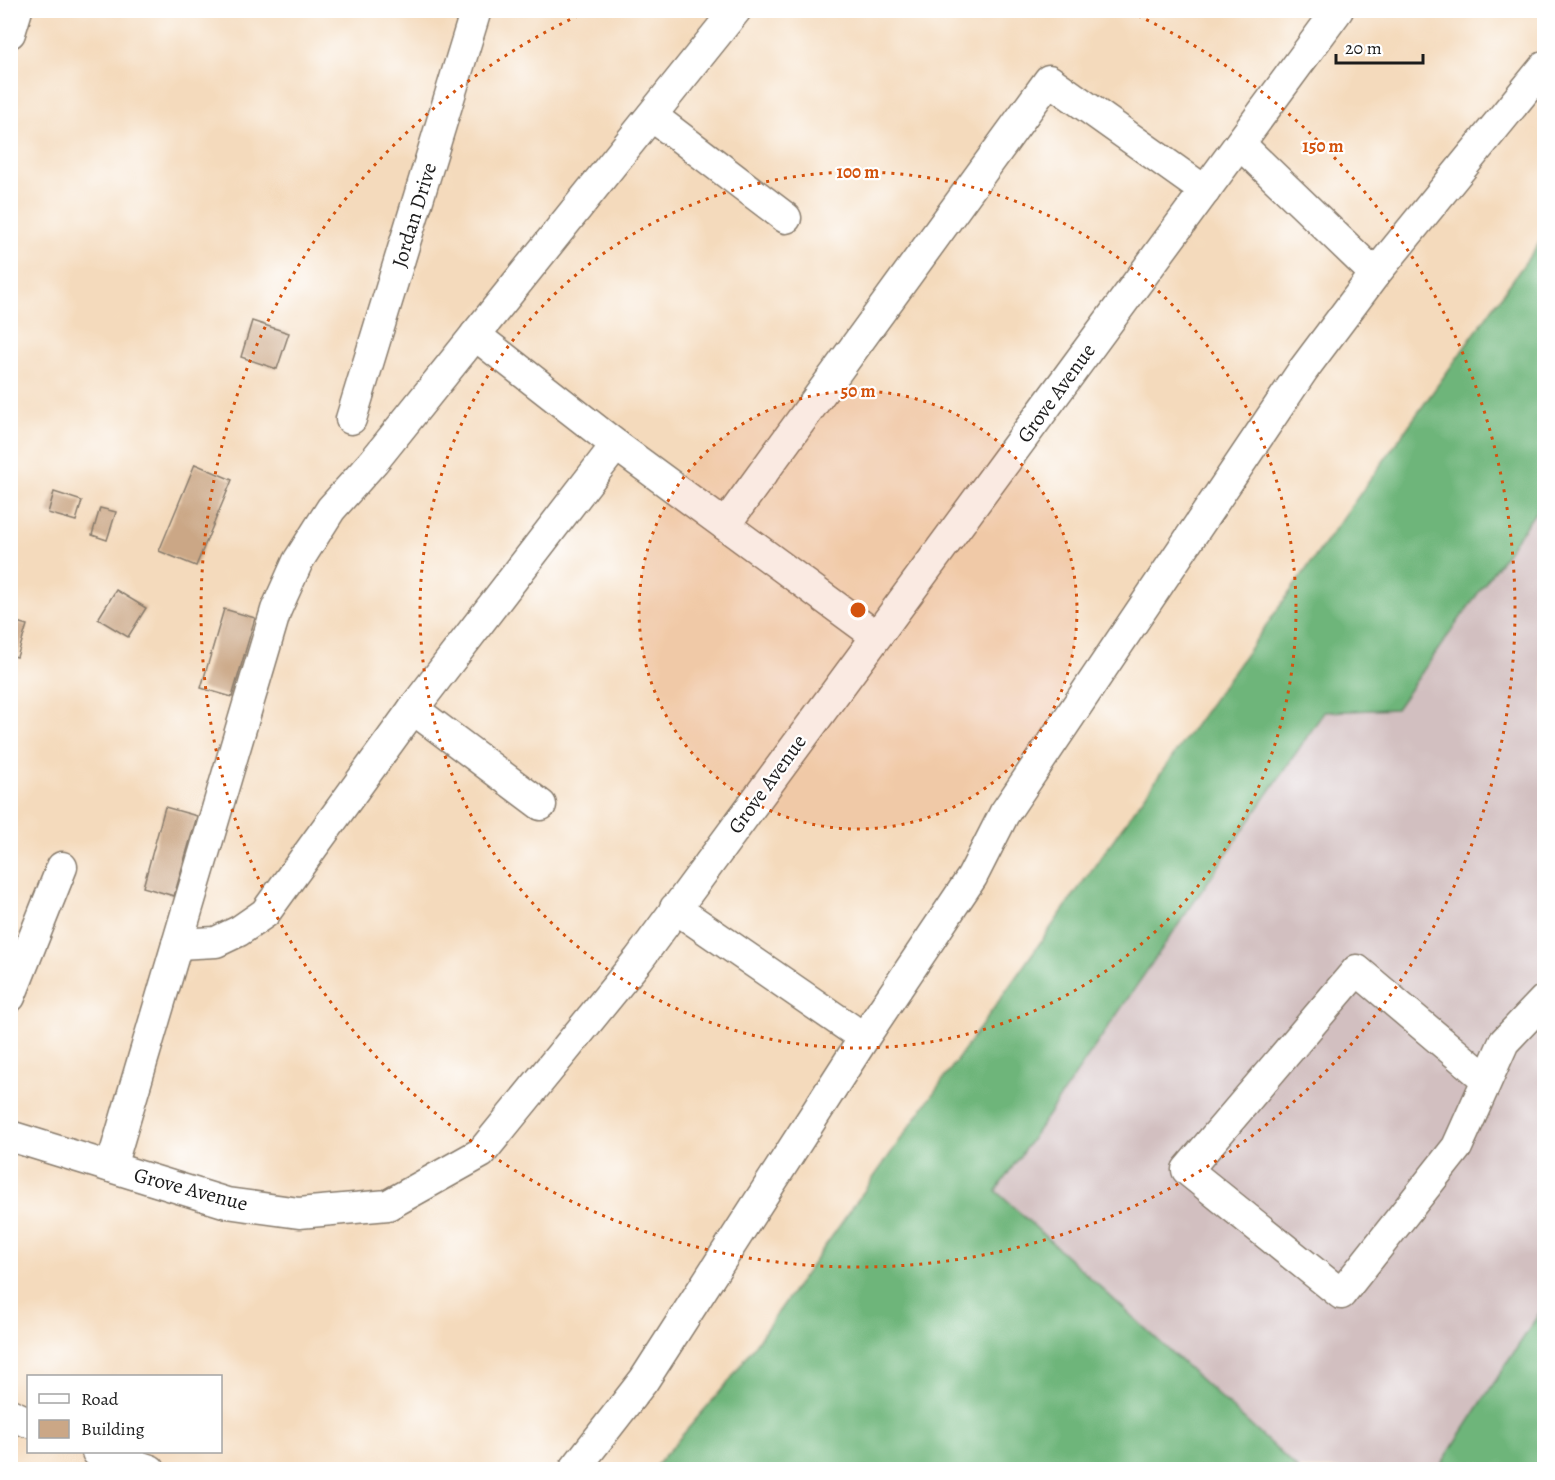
<svg xmlns="http://www.w3.org/2000/svg" width="1555" height="1480" viewBox="0 0 1555 1480" font-family="Alegreya,serif">
  <style>
    .industrial { fill: #d2bfc0 }
    .forest { fill: #6eb57a; stroke: #45684b; stroke-width: 1.5 }
    .building { fill: #cba786 }
    .lines { fill: none; stroke-linecap: round; stroke-linejoin: round }
    .minor-casing { stroke: #887b6c; stroke-width: 33 }
    .minor { stroke: #fff; stroke-width: 30 }
    .ring { fill: none; stroke: #d4530e; stroke-width: 3; stroke-dasharray: 3 6 }
    .labels { text-anchor: middle; dominant-baseline: central; stroke-width: 4.5; stroke-linejoin: round; paint-order: stroke }
    .street-label { font-size: 21px; fill: #1c1c1c; stroke: #fff }
    .centre { fill: #d4530e; stroke: #fff; stroke-width: 3 }
    .ring-label { font-size: 18px; text-anchor: middle; font-weight: bold; fill: #d4530e; stroke: #fff; stroke-width: 4.5; stroke-linejoin: round; paint-order: stroke }
  </style>
  <rect width="100%" height="100%" fill="#fff"/>
  <filter id="ink" filterUnits="userSpaceOnUse"><feTurbulence type="fractalNoise" baseFrequency=".0167" numOctaves="2"/><feDisplacementMap in="SourceGraphic" scale="12" xChannelSelector="R" yChannelSelector="G"/><feConvolveMatrix kernelMatrix="1 2 1 2 8 2 1 2 1" color-interpolation-filters="sRGB"/></filter>
  <filter id="wash" filterUnits="userSpaceOnUse"><feTurbulence type="fractalNoise" baseFrequency=".008" numOctaves="4" result="noise"/><feDisplacementMap in="SourceGraphic" scale="24" xChannelSelector="R" yChannelSelector="G"/><feGaussianBlur stdDeviation="1.35" result="paint"/><feColorMatrix in="noise" values="0 0 0 0 0 0 0 0 0 0 0 0 0 0 0 0 0 1.4 0 .05"/><feComposite in="paint" operator="in"/></filter>
  <g filter="url(#wash)">
    <rect width="100%" height="100%" fill="#f4dabc"/>
    <polygon class="industrial" points="1544,500 1544,1306 1438,1469 1298,1469 996,1191 1324,711 1396,709"/>
    <g class="forest">
      <polygon points="1544,236 1544,500 1396,709 1324,712 996,1191 1298,1469 653,1469 730,1380 1081,885"/>
      <polygon points="1544,1306 1544,1469 1438,1469"/>
    </g>
    <g id="blocks">
      <g class="building">
        <polygon points="252,321 289,333 277,369 241,357"/>
        <polygon points="195,464 232,480 196,566 159,551"/>
        <polygon points="54,492 82,501 76,521 48,513"/>
        <polygon points="100,508 116,512 107,540 92,535"/>
        <polygon points="116,590 146,608 128,637 98,619"/>
        <polygon points="224,609 255,618 232,697 201,688"/>
        <polygon points="10,620 27,625 17,657 10,655"/>
        <polygon points="165,807 197,816 174,896 143,887"/>
      </g>
    </g>
  </g>
  <g filter="url(#ink)">
    <use href="#blocks" fill-opacity="0" stroke="#887b6c" stroke-width="1.5"/>
    <g class="lines">
      <defs>
        <g id="minor">
          <polyline points="10,33 17,10"/>
          <polyline points="652,116 786,218"/>
          <polyline points="1375,274 1544,67"/>
          <polyline points="475,335 616,445 876,636"/>
          <polyline points="351,419 476,10"/>
          <polyline points="725,525 1049,80 1205,191"/>
          <polyline points="413,709 541,805"/>
          <polyline points="177,944 216,942 239,931 265,913 413,709 616,445"/>
          <polyline points="10,997 62,867"/>
          <polyline points="864,1038 972,877 1004,814 1303,370 1375,274 1240,144"/>
          <polyline points="1487,1080 1357,970 1187,1170 1341,1294 1457,1147 1504,1042 1544,1000"/>
          <polyline points="10,1136 227,1203 299,1213 388,1205 481,1153 639,959 1338,10"/>
          <polyline points="111,1167 276,610 298,561 331,509 374,461 736,10"/>
          <polyline points="10,1414 28,1422"/>
          <polyline points="97,1452 150,1470"/>
          <polyline points="574,1470 644,1380 864,1038 675,908"/>
        </g>
      </defs>
      <use href="#minor" class="minor-casing"/>
      <use href="#minor" class="minor"/>
    </g>
  </g>
  <circle cx="858" cy="610" r="219" fill="#d4530e" fill-opacity=".12"/>
  <g class="ring">
    <circle cx="858" cy="610" r="219"/>
    <circle cx="858" cy="610" r="438"/>
    <path d="M1130 12A657 657 0 1 1 586 12"/>
  </g>
  <g class="labels">
    <g class="street-label">
      <text transform="translate(414 215) rotate(-73)">Jordan Drive</text>
      <text transform="translate(1056 393) rotate(-54)">Grove Avenue</text>
      <text transform="translate(767 784) rotate(-54)">Grove Avenue</text>
      <text transform="translate(191 1189) rotate(15)">Grove Avenue</text>
    </g>
  </g>
  <circle cx="858" cy="610" r="9" class="centre"/>
  <g class="ring-label">
    <text x="1323" y="152">150 m</text>
    <text x="858" y="178">100 m</text>
    <text x="858" y="397">50 m</text>
  </g>
  <rect width="1555" height="1480" fill="none" stroke="#fff" stroke-width="36"/>
  <rect x="27" y="1375" width="195" height="78" fill="#ffffff" stroke="#a4a4a4" stroke-width="1.5"/>
  <rect x="39" y="1394" width="30" height="9" fill="#ffffff" stroke="#a4a4a4" stroke-width="1.5"/>
  <text x="81" y="1405" font-size="18" fill="#1c1c1c">Road</text>
  <rect x="39" y="1420" width="30" height="18" fill="#cba786" stroke="#a4a4a4" stroke-width="1.5"/>
  <text x="81" y="1435" font-size="18" fill="#1c1c1c">Building</text>
  <path d="M1336 54v9h87v-9" fill="none" stroke="#1c1c1c" stroke-width="3"/>
  <text x="1345" y="54" font-size="18" fill="#1c1c1c" stroke="#ffffff" stroke-width="4.5" paint-order="stroke">20 m</text>
</svg>
